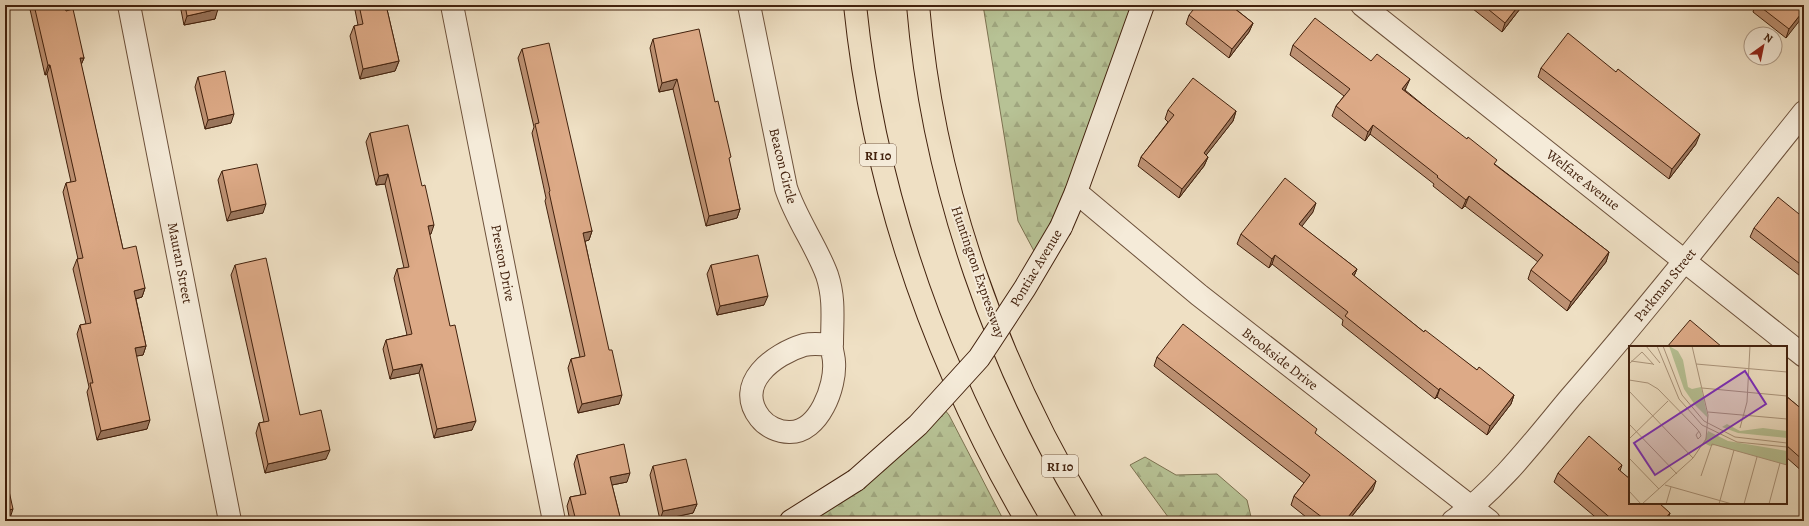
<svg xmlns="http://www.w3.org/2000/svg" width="1809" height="526" viewBox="0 0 1809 526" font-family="Alegreya,serif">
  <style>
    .forest { fill: url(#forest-firs); stroke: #7c7251 }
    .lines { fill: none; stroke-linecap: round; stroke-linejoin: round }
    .minor-casing { stroke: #6d513b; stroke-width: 24 }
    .secondary-casing { stroke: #42210d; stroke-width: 24 }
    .motorway-casing { stroke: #42210d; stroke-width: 24 }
    .minor { stroke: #f5ebd9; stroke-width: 22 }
    .secondary { stroke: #f5ebd9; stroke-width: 22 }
    .motorway { stroke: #efe0c4; stroke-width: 22 }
    .secondary-bridge-casing { stroke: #42210d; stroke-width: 24; stroke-linecap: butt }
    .secondary-bridge { stroke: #f5ebd9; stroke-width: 22 }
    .wall { fill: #be9274; stroke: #42210d }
    .shaded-wall { fill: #9b775e; stroke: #42210d }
    .building { fill: #ddaa87; stroke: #42210d }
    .labels { text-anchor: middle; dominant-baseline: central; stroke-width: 4; stroke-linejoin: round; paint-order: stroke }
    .shield { fill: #f5ebd9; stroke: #785e4a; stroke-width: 1 }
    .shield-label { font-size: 13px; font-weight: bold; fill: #42210d }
    .street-label { font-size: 14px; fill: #42210d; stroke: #f5ebd9 }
    .inset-road { fill: none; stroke: #aa947b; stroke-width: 1 }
    .view { fill: #7b2cbf; fill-opacity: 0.15; stroke: #7b2cbf; stroke-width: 2 }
    .inset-edge { fill: none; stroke: #42210d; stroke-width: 2 }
  </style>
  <defs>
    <pattern id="forest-firs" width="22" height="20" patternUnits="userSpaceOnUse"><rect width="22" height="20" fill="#b7c295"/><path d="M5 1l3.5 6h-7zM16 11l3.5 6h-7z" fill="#9fa67f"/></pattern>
  </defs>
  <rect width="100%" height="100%" fill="#efe0c4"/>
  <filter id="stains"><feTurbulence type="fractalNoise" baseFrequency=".005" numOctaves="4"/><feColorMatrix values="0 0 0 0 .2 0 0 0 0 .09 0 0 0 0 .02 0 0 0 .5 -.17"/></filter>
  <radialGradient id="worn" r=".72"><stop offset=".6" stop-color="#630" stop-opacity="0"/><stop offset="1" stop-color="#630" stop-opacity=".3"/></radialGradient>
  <g class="forest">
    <polygon points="983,5 1146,5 1042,266 1018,221"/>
    <polygon points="944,409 949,415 1004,521 811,521"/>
    <polygon points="1145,457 1176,475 1217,474 1247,500 1252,521 1171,521 1130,465"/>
  </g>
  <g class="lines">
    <defs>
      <g id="minor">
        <polyline points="129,5 230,521"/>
        <polyline points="452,5 554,521"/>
        <path d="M749,5L786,188C796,219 816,245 827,275C835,299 832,320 832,344C831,350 834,356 834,362C836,386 819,433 789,432C779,432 767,427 760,418C733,384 774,354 804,345C813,343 822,344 831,345"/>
        <polyline points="1362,5 1804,356"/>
        <polyline points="1076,192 1199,295 1489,521"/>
        <path d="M1453,521C1499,488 1534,441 1570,398C1651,305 1727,208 1804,112"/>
      </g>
      <g id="secondary">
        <polyline points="1061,227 1076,192 1143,5"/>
        <polyline points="791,521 856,480"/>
      </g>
      <g id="motorway">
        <path d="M855,5C874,190 933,360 1027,521"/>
        <path d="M918,5C933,186 997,366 1092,521"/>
      </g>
    </defs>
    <use href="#minor" class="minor-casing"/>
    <use href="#secondary" class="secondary-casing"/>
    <use href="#motorway" class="motorway-casing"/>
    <use href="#minor" class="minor"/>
    <use href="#secondary" class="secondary"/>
    <use href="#motorway" class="motorway"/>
    <defs>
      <polyline id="secondary-bridge" points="856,480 918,425 979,358 1025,288 1061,227"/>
    </defs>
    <use href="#secondary-bridge" class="secondary-bridge-casing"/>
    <use href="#secondary-bridge" class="secondary-bridge"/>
  </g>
  <g class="wall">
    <polygon points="29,5 64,5 66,11 84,58 81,65 123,249 145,288 142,297 136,299 146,346 143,355 136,356 147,429 97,440 87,392 89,387 77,334 80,325 86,324 73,269 77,259 78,259 63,192 66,183 71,182 47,74 45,75"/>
    <polygon points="180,5 218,5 215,19 184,25"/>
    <polygon points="354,5 386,5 399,61 395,71 360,79 350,36 354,26 358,25"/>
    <polygon points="1234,5 1233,7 1253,23 1249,32 1229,58 1186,24 1189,15"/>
    <polygon points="1468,5 1523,5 1502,32"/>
    <polygon points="1755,5 1804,5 1786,38 1753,12"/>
    <polygon points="653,39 715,102 740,209 737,218 706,226 673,89 659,92 650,48"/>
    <polygon points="1293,45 1406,88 1405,90 1496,165 1609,252 1606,262 1567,311 1528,279 1531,270 1538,262 1465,206 1462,209 1433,186 1434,184 1370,134 1365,141 1332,116 1336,106 1344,96 1290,55"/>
    <polygon points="522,49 592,231 589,240 585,241 619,404 578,413 568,368 571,359 580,357 545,201 546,198 532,133 534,127 518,58"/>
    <polygon points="1541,68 1616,72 1696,144 1669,179 1538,77"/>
    <polygon points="198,77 231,123 205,129 195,87"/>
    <polygon points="1168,110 1236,111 1233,121 1206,155 1208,157 1204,166 1179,198 1138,166 1141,157 1168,122 1165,119"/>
    <polygon points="370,133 431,234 429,234 472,430 434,438 419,373 390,379 383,349 386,340 407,335 394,278 397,269 404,268 385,184 376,185 366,142"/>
    <polygon points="222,171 263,213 227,221 218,180"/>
    <polygon points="1313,212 1301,226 1357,269 1354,276 1424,332 1477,370 1514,395 1511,404 1487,435 1437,397 1435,399 1342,325 1343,320 1272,264 1269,268 1237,244 1241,234"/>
    <polygon points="1804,218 1804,279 1750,237 1754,228"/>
    <polygon points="235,265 300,415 326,459 265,473 256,433 259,423 264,422 231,275"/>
    <polygon points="711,265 764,305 717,315 707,274"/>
    <polygon points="1157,357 1373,490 1348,521 1311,521 1291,505 1294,496 1304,483 1154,366"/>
    <polygon points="1786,396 1804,411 1804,473 1786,457"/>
    <polygon points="577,455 627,482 612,485 621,521 570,521 567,506 570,497 581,495 574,464"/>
    <polygon points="1622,465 1620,471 1670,513 1667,521 1600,521 1554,482 1558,473"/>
    <polygon points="653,466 697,504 693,513 660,520 650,475"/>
  </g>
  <g class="shaded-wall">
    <polygon points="1519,5 1523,5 1502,32 1505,23"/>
    <polygon points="218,9 215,19 184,25 187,16"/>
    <polygon points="1804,10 1804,15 1786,38 1789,29"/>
    <polygon points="1253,23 1249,32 1229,58 1232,49"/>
    <polygon points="80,58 84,58 80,67"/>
    <polygon points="399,61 395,71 360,79 363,69"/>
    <polygon points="48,65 50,65 47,74 45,75"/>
    <polygon points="677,79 673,89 659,92 662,83"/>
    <polygon points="1410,79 1406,88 1399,98 1402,89"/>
    <polygon points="1236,111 1233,121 1200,163 1204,153"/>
    <polygon points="234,114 231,123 205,129 208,120"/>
    <polygon points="1373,125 1370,134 1365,141 1368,132"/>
    <polygon points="1700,134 1696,144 1669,179 1672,169"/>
    <polygon points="1208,157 1204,166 1179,198 1182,189"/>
    <polygon points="388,174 385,184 376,185 379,176"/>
    <polygon points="1469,196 1465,206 1462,209 1466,200"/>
    <polygon points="1316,203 1313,212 1296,234 1299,224"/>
    <polygon points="266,204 263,213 227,221 231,212"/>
    <polygon points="740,209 737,218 706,226 709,216"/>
    <polygon points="434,225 431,234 424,235 428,226"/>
    <polygon points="592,231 589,240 580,243 583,233"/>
    <polygon points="1609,252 1606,262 1567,311 1571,302"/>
    <polygon points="1275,255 1272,264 1269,268 1272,259"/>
    <polygon points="1357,269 1353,278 1352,274"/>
    <polygon points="145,288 142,297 131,300 134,291"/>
    <polygon points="768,296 764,305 717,315 720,306"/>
    <polygon points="146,346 143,355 131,357 135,348"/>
    <polygon points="422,364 419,373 390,379 393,370"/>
    <polygon points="1440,388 1437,397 1435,399 1439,390"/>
    <polygon points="622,395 619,404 578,413 582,404"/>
    <polygon points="1514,395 1511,404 1487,435 1490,426"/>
    <polygon points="150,420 147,429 97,440 101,431"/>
    <polygon points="476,421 472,430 434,438 437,429"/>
    <polygon points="330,450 326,459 265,473 268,464"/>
    <polygon points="630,473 627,482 607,486 610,477"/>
    <polygon points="1376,481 1373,490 1348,521 1345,521"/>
    <polygon points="697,504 693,513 660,520 663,511"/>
    <polygon points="13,509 10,518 5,519 5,511"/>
    <polygon points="1670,513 1667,521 1663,521"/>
  </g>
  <g class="building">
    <polygon points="34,5 64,5 66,11 73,9 84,58 80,58 123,249 136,246 145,288 134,291 146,346 135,348 150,420 101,431 90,383 93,383 80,325 91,323 77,259 83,258 66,183 76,181 50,65 48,65"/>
    <polygon points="185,5 218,5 218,9 187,16"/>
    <polygon points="359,5 386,5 399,61 363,69 354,26 363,24"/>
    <polygon points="1197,5 1230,5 1253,23 1232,49 1189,15"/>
    <polygon points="1483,5 1519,5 1505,23"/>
    <polygon points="1758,5 1804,5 1804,10 1789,29"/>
    <polygon points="1315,18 1371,61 1377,54 1410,79 1402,89 1467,139 1468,137 1497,160 1494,164 1609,252 1571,302 1531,270 1543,255 1469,196 1466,200 1437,177 1438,176 1373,125 1368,132 1336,106 1350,89 1293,45"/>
    <polygon points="699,29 715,102 718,101 731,157 729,158 740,209 709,216 677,79 662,83 653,39"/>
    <polygon points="1568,33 1616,72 1618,69 1700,134 1672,169 1541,68"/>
    <polygon points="549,43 592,231 583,233 609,350 612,350 622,395 582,404 571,359 585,356 549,192 550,191 535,124 539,123 522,49"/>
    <polygon points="225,71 234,114 208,120 198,77"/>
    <polygon points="1193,78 1236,111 1204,153 1208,157 1182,189 1141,157 1174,115 1168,110"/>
    <polygon points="408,125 422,186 425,185 434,225 428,226 450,326 455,325 476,421 437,429 422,364 393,370 386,340 412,334 397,269 409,267 388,174 379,176 370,133"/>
    <polygon points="257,164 266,204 231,212 222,171"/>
    <polygon points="1285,178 1316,203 1299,224 1357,269 1352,274 1424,332 1425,330 1477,370 1479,367 1514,395 1490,426 1440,388 1439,390 1345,316 1348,312 1275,255 1272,259 1241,234"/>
    <polygon points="1778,197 1804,218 1804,267 1754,228"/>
    <polygon points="758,255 768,296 720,306 711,265"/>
    <polygon points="266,258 300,415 321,410 330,450 268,464 259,423 269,421 235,265"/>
    <polygon points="1690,320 1722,347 1667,347"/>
    <polygon points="1183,324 1317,429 1315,433 1376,481 1345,521 1327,521 1294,496 1310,475 1157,357"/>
    <polygon points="1786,396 1804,411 1804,461 1786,445"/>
    <polygon points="1589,436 1622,465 1618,469 1630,479 1630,503 1659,503 1670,513 1663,521 1664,521 1614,521 1558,473"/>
    <polygon points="624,444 630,473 610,477 621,521 576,521 570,497 586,494 577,455"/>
    <polygon points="686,459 697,504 663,511 653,466"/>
    <polygon points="5,473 13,509 5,511"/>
    <polygon points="386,519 386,521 379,521"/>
  </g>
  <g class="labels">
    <g class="shield">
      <rect x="860" y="144" width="36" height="22" rx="3"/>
      <rect x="1042" y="455" width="36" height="22" rx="3"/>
    </g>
    <g class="shield-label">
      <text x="878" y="155">RI 10</text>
      <text x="1060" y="466">RI 10</text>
    </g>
    <g class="street-label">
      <text transform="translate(783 166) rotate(76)">Beacon Circle</text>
      <text transform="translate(1583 180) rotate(38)">Welfare Avenue</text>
      <text transform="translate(180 263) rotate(79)">Mauran Street</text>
      <text transform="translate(503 263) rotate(79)">Preston Drive</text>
      <text transform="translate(1036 268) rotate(-59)">Pontiac Avenue</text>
      <text transform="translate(978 272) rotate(71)">Huntington Expressway</text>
      <text transform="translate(1665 285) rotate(-51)">Parkman Street</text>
      <text transform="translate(1280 359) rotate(38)">Brookside Drive</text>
    </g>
  </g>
  <g transform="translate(1629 346)">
    <rect width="158" height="158" fill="#efe0c4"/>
    <path d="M40,0L49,5L54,14L59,41L63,43L72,41L79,72L66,59L55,43ZM98,78L111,85L134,82L158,85V92L109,87L93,81ZM79,85L99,95L158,105V119L86,99L81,100L75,97Z" fill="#b7c295"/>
    <path class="inset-road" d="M17,0L31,17M28,0L50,53L73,79L108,96L158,101M34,0L53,49L75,75L106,91L158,97M2,15L24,18M0,18L13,6L25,19M67,18L158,26M0,34L19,37L29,43L68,83L71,87L72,90L69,93L67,89L70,85M73,42L158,50M0,45L64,112M79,66L158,73M0,78L48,128M111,82L118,56L121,0M0,93L39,55M0,112L30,143M72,130L83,98L158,119M36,139L103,158M0,145L12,158M13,158L64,112L77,93L79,69L63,0M37,158L42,141M90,158L105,104M115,158L128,111M140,158L151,117"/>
    <path class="view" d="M116,25L137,58L26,129L5,97Z"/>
    <rect width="158" height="158" class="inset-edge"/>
  </g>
  <rect width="1809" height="526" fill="none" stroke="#efe0c4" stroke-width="20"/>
  <rect x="6" y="6" width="1797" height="514" fill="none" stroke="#42210d" stroke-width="2"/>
  <rect x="10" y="10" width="1789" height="506" fill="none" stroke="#42210d"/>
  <g transform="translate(1763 46) rotate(33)"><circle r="19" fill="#f5ebd9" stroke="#ad9a87"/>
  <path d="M0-3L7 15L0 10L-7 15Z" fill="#8f2418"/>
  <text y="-6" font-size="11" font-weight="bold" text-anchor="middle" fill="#42210d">N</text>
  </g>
  <rect width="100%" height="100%" filter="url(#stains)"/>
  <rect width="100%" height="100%" fill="url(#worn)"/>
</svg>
